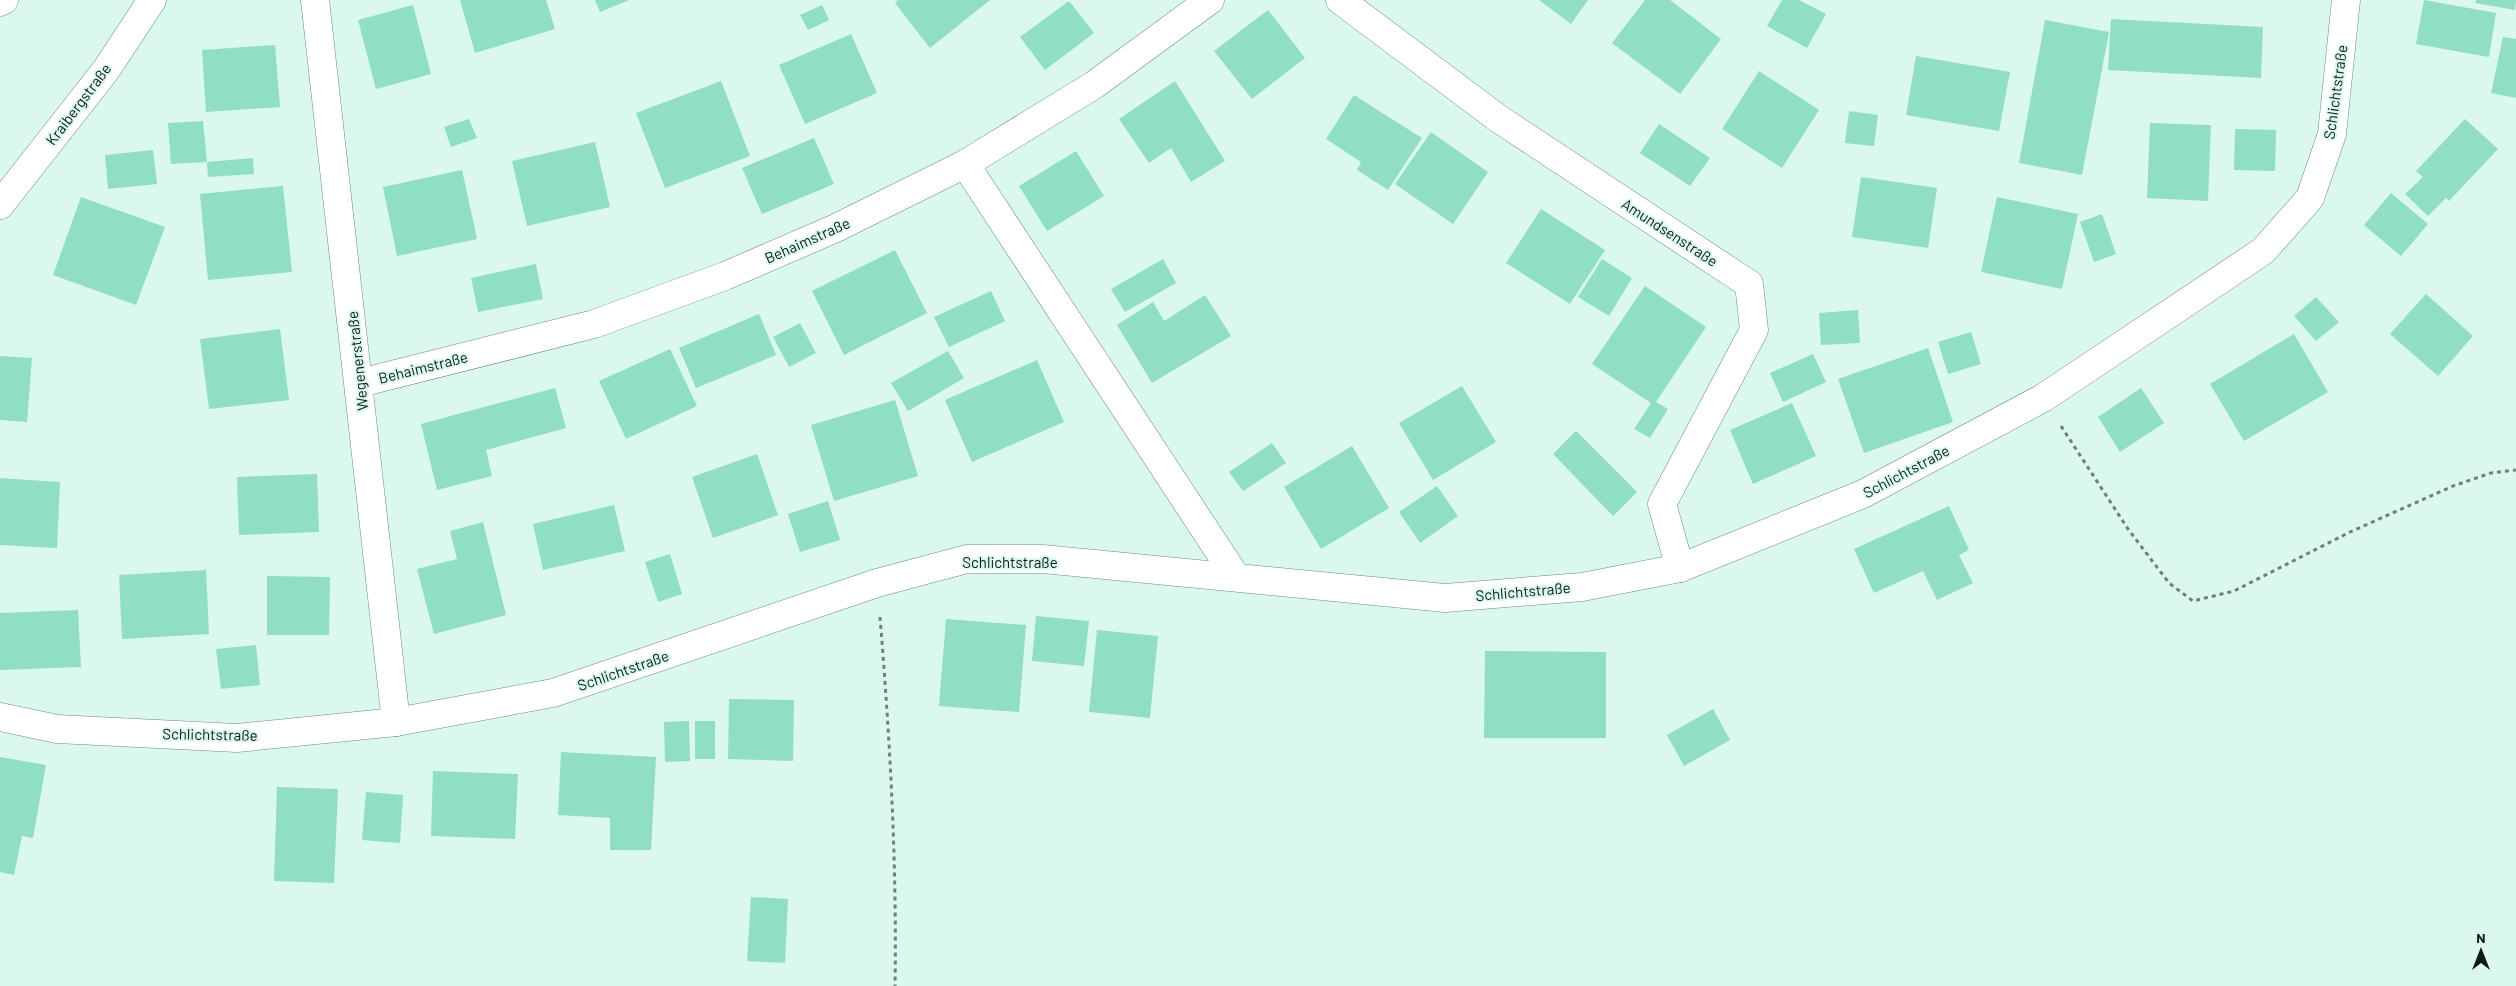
<svg xmlns="http://www.w3.org/2000/svg" width="2516" height="986" viewBox="0 0 2516 986" font-family="Barlow,sans-serif">
  <style>
    .building { fill: #8fdec5 }
    .lines { fill: none; stroke-linecap: round; stroke-linejoin: round }
    .minor-casing { stroke: #6e897f; stroke-width: 29 }
    .tertiary-casing { stroke: #6e897f; stroke-width: 29 }
    .path { stroke: #6d8079; stroke-width: 3; stroke-dasharray: 4 4; stroke-linecap: butt }
    .minor { stroke: #fff; stroke-width: 28 }
    .tertiary { stroke: #fff; stroke-width: 28 }
    .labels { text-anchor: middle; dominant-baseline: central; stroke-width: 4; stroke-linejoin: round; paint-order: stroke }
    .street-label { font-size: 15px; fill: #0f1a16; stroke: #dbf8ee }
  </style>
  <rect width="100%" height="100%" fill="#dbf8ee"/>
  <g class="building">
    <polygon points="460,0 546,0 555,29 475,53"/>
    <polygon points="595,0 629,0 600,12"/>
    <polygon points="898,0 990,0 930,48 895,3"/>
    <polygon points="1539,0 1588,0 1571,24"/>
    <polygon points="1645,0 1670,0 1721,39 1680,94 1612,43"/>
    <polygon points="1782,0 1799,0 1826,14 1807,48 1767,26"/>
    <polygon points="2424,0 2496,13 2489,57 2416,44"/>
    <polygon points="2476,0 2516,0 2515,10 2475,3"/>
    <polygon points="1069,1 1094,33 1045,70 1020,37"/>
    <polygon points="413,5 431,74 376,89 358,20"/>
    <polygon points="822,5 829,20 808,30 800,15"/>
    <polygon points="1268,10 1305,58 1252,99 1214,51"/>
    <polygon points="2111,19 2263,27 2261,78 2108,70"/>
    <polygon points="2045,20 2109,32 2082,175 2019,163"/>
    <polygon points="851,34 877,93 805,124 779,65"/>
    <polygon points="2503,37 2516,39 2516,98 2491,93"/>
    <polygon points="275,45 280,107 206,112 202,50"/>
    <polygon points="1916,56 2010,72 1999,131 1906,115"/>
    <polygon points="1759,71 1819,110 1782,168 1722,129"/>
    <polygon points="721,81 750,156 665,188 636,113"/>
    <polygon points="1175,81 1225,161 1191,182 1171,148 1149,163 1119,119"/>
    <polygon points="1354,95 1422,138 1388,190 1357,170 1361,162 1326,139"/>
    <polygon points="1849,111 1878,115 1874,146 1845,143"/>
    <polygon points="469,119 477,138 451,147 444,127"/>
    <polygon points="2465,119 2498,149 2449,201 2446,198 2428,216 2405,194 2423,177 2416,171"/>
    <polygon points="203,121 207,162 171,164 168,123"/>
    <polygon points="2150,123 2211,125 2208,201 2147,198"/>
    <polygon points="1659,124 1710,158 1690,186 1640,153"/>
    <polygon points="2235,129 2276,130 2275,171 2234,170"/>
    <polygon points="1431,132 1488,172 1453,224 1395,184"/>
    <polygon points="814,138 834,184 762,214 742,168"/>
    <polygon points="595,142 610,207 527,226 512,161"/>
    <polygon points="153,150 157,184 108,189 105,155"/>
    <polygon points="1076,151 1104,196 1047,231 1019,186"/>
    <polygon points="253,158 254,174 208,177 207,162"/>
    <polygon points="462,170 477,239 397,256 383,187"/>
    <polygon points="1861,177 1937,188 1928,248 1852,237"/>
    <polygon points="283,186 292,272 208,280 200,194"/>
    <polygon points="2391,193 2428,224 2401,256 2364,225"/>
    <polygon points="81,197 165,227 136,305 53,275"/>
    <polygon points="1997,197 2078,214 2062,289 1981,272"/>
    <polygon points="1541,209 1605,250 1570,304 1506,263"/>
    <polygon points="2102,214 2116,254 2094,262 2080,222"/>
    <polygon points="895,250 927,313 844,355 812,291"/>
    <polygon points="1163,259 1176,283 1125,312 1111,289"/>
    <polygon points="1602,259 1632,278 1609,316 1578,297"/>
    <polygon points="536,264 543,299 478,312 471,278"/>
    <polygon points="1645,286 1706,327 1656,402 1668,409 1650,438 1634,429 1651,403 1592,364"/>
    <polygon points="991,291 1005,321 949,347 934,317"/>
    <polygon points="2426,294 2473,336 2438,376 2390,334"/>
    <polygon points="1205,295 1231,336 1152,383 1117,325 1153,302 1164,321"/>
    <polygon points="2316,297 2339,322 2316,341 2294,316"/>
    <polygon points="1858,310 1860,343 1821,345 1819,313"/>
    <polygon points="759,314 776,355 696,388 679,348"/>
    <polygon points="800,323 816,353 789,367 773,337"/>
    <polygon points="280,329 289,400 209,409 200,339"/>
    <polygon points="1971,332 1981,364 1948,374 1938,342"/>
    <polygon points="2294,334 2328,392 2244,441 2210,384"/>
    <polygon points="1928,348 1953,422 1864,453 1838,379"/>
    <polygon points="670,349 697,406 626,439 599,381"/>
    <polygon points="948,351 964,378 908,411 891,383"/>
    <polygon points="1813,354 1826,382 1783,402 1770,373"/>
    <polygon points="0,356 32,358 27,422 0,420"/>
    <polygon points="1037,360 1064,422 972,462 945,400"/>
    <polygon points="1462,386 1496,442 1433,480 1399,423"/>
    <polygon points="555,388 566,428 486,450 492,476 437,490 421,424"/>
    <polygon points="2141,388 2164,423 2120,452 2098,417"/>
    <polygon points="895,400 918,476 834,501 811,425"/>
    <polygon points="1792,403 1816,456 1753,484 1730,430"/>
    <polygon points="1576,431 1637,492 1613,516 1553,454"/>
    <polygon points="1272,443 1286,463 1243,491 1229,472"/>
    <polygon points="1352,446 1389,508 1321,549 1284,487"/>
    <polygon points="757,454 778,515 713,538 692,477"/>
    <polygon points="317,474 319,532 239,535 237,477"/>
    <polygon points="0,478 60,482 57,548 0,545"/>
    <polygon points="1437,486 1458,516 1420,543 1399,512"/>
    <polygon points="828,501 840,540 800,552 788,514"/>
    <polygon points="614,505 625,551 543,570 533,524"/>
    <polygon points="1949,506 1969,550 1959,555 1973,583 1937,600 1923,571 1874,593 1854,549"/>
    <polygon points="483,522 506,615 434,634 417,569 457,559 450,531"/>
    <polygon points="670,554 682,594 658,602 645,562"/>
    <polygon points="206,570 209,634 122,639 119,575"/>
    <polygon points="267,576 330,577 329,635 267,635"/>
    <polygon points="78,610 81,667 0,670 0,613"/>
    <polygon points="1036,616 1089,621 1084,666 1032,661"/>
    <polygon points="946,619 1026,625 1019,712 939,706"/>
    <polygon points="1097,630 1158,636 1150,718 1089,712"/>
    <polygon points="256,645 260,685 221,689 216,649"/>
    <polygon points="1485,651 1606,652 1606,738 1484,738"/>
    <polygon points="729,699 794,700 793,761 728,759"/>
    <polygon points="1713,709 1730,740 1684,766 1667,735"/>
    <polygon points="689,721 690,761 665,762 664,722"/>
    <rect x="695" y="721" width="20" height="38"/>
    <polygon points="561,752 656,757 651,850 610,850 610,818 558,815"/>
    <polygon points="0,757 46,765 33,838 22,836 14,875 0,872"/>
    <polygon points="433,771 518,774 515,839 431,836"/>
    <polygon points="277,787 338,789 334,883 274,881"/>
    <polygon points="366,792 403,795 400,843 362,840"/>
    <polygon points="751,897 788,899 785,963 747,961"/>
  </g>
  <g class="lines">
    <defs>
      <g id="minor">
        <polyline points="315,0 396,722"/>
        <polyline points="1340,0 1499,119 1749,284 1754,330 1662,504 1680,568"/>
        <polyline points="0,2 4,0"/>
        <polyline points="965,164 1236,577"/>
        <polyline points="360,383 594,324 725,276 836,228 965,164 1094,85 1210,0"/>
        <polyline points="0,717 57,729 237,738 396,722 553,693 877,583 967,559 1043,559 1445,598 1582,587 1680,568 1863,494 2043,398 2263,251 2310,198 2332,134 2346,0"/>
      </g>
      <polyline id="tertiary" points="0,205 106,70 152,0"/>
    </defs>
    <use href="#minor" class="minor-casing"/>
    <use href="#tertiary" class="tertiary-casing"/>
    <g class="path">
      <polyline points="2061,426 2128,529 2169,583 2193,601 2234,591 2350,532 2453,486 2491,473 2516,470"/>
      <path d="M880,617C890,740 897,863 895,986"/>
    </g>
    <use href="#minor" class="minor"/>
    <use href="#tertiary" class="tertiary"/>
  </g>
  <g class="labels">
    <g class="street-label">
      <text transform="translate(2335 92) rotate(-82)">Schlichtstraße</text>
      <text transform="translate(78 104) rotate(-53)">Kraibergstraße</text>
      <text transform="translate(1670 232) rotate(33)">Amundsenstraße</text>
      <text transform="translate(807 240) rotate(-24)">Behaimstraße</text>
      <text transform="translate(357 361) rotate(-96)">Wegenerstraße</text>
      <text transform="translate(423 367) rotate(-14)">Behaimstraße</text>
      <text transform="translate(1906 471) rotate(-28)">Schlichtstraße</text>
      <text x="1010" y="562">Schlichtstraße</text>
      <text transform="translate(1523 591) rotate(-5)">Schlichtstraße</text>
      <text transform="translate(623 670) rotate(-19)">Schlichtstraße</text>
      <text transform="translate(210 734) rotate(1)">Schlichtstraße</text>
    </g>
  </g>
  <g transform="translate(2481 951)" stroke="#dbf8ee" stroke-width="4" paint-order="stroke">
  <path d="M0-4L9 19L0 12L-9 19Z" fill="#0f1a16"/>
  <text y="-8" font-size="14" font-weight="bold" text-anchor="middle" fill="#0f1a16">N</text>
  </g>
</svg>
